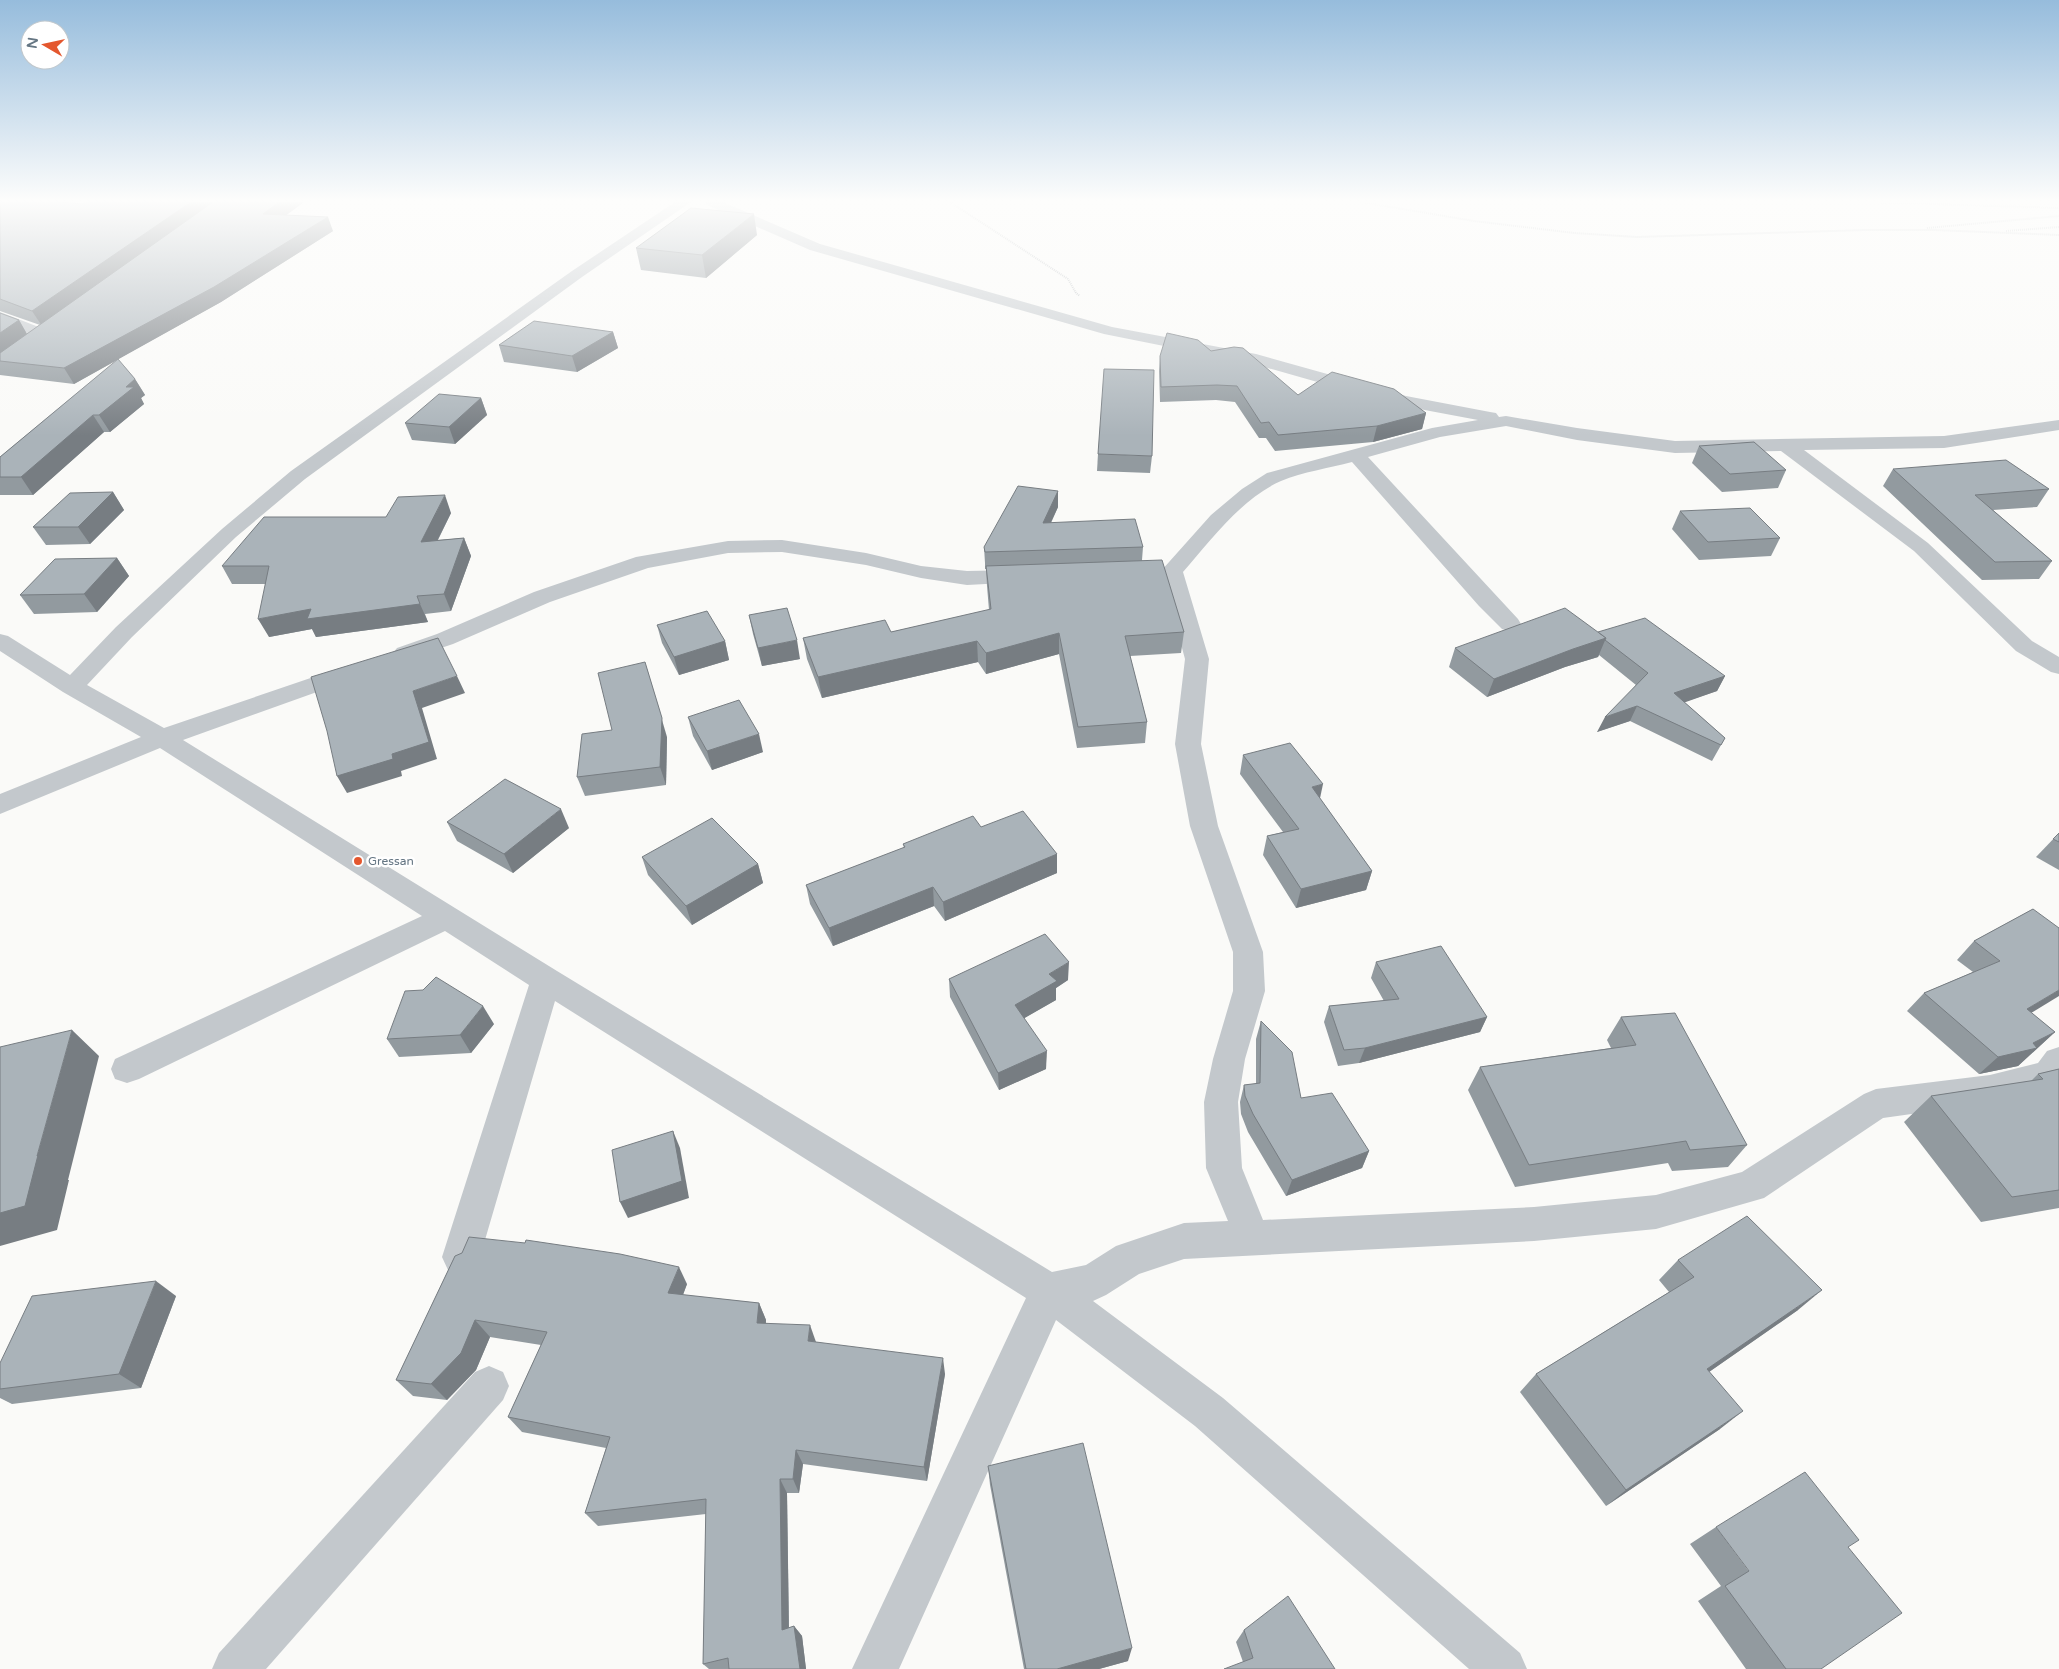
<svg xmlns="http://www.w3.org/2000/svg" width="2059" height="1669" viewBox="0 0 2059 1669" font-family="'Varela Round',sans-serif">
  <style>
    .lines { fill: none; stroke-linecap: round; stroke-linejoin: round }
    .path { stroke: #bbbfc2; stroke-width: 2; stroke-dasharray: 1 1; stroke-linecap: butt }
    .minor { fill: #c3c8cc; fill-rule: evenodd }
    .wall { fill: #929a9f }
    .shaded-wall { fill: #777d82 }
    .building { fill: #aab3b9; stroke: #777d82 }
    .poi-dot { fill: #e4572e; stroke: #fff; stroke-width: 2 }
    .labels { text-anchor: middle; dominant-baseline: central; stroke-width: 5; stroke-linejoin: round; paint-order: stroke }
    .poi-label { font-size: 12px; fill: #657683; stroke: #fff; text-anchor: start }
  </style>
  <rect width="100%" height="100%" fill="#fafaf8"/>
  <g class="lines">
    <g class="path">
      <polyline points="950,202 1068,279 1076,293 1080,296"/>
      <polyline points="1361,202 1474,221 1574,233 1637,237 1865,230 1934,230 2059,235"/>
      <polyline points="1869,202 2059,208"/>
      <polyline points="1927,228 2059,216"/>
      <polyline points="2006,231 2059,227"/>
    </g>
    <g class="minor">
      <path d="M675,202H691L582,277L305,479L236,537L132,637L87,685L164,728L340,668L348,666L356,668L360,673L356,678L183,740L557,971L1052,1272L1086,1265L1116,1246L1184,1223L1228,1221L1206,1168L1204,1102L1213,1059L1233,991V952L1190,826L1175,744L1185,659L1161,571L1211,515L1242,489L1267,473L1432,428L1478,420L1398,405L1254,364L1104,334L810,250L707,205L705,202H723L820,244L1112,327L1256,354L1406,396L1490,412L1496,413L1499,417L1506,416L1577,428L1675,441L1944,436L2059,420V430L1944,448L1804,450L1928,543L2032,641L2059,657V674L2051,672L2016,651L1914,551L1781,451L1675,453L1577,440L1506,426L1440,437L1368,457L1518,619L1521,624L1518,629L1510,631L1502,629L1479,606L1352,462C1329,468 1303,472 1281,481C1242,498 1210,541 1183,572L1209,659L1201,744L1218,826L1263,952L1265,991L1245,1059L1238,1102L1242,1168L1263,1220L1534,1207L1656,1195L1742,1172L1864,1094L1876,1089L1990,1075L2038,1063L2047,1051L2059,1047V1085L1990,1103L1883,1118L1764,1198L1656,1229L1534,1241L1184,1259L1139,1274L1106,1295L1093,1301L1223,1398L1520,1653L1527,1669H1469L1195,1426L1056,1320L899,1669H852L1026,1298L555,1001L480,1257L474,1270L461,1275L448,1270L442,1257L529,985L445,931L139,1079L127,1083L115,1079L111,1069L115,1059L422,916L160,748L0,814V794L141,737L63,692L0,651V634L8,636L70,675L116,627L222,529L291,471L572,271Z"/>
      <polygon points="0,312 49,331 51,334 49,337 43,339 0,323"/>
      <polygon points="782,540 866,553 921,566 967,571 1023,570 1031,571 1034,576 1031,581 1023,582 967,585 921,578 866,565 782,552 728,553 648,568 550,602 453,644 405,660 397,658 393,653 397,648 437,634 534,592 636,557 728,541"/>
      <polygon points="489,1366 503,1372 509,1386 503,1400 266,1669 212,1669 219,1653 475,1372"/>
    </g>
  </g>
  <g class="wall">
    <polygon points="0,202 83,204 304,202 286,215 333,231 221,302 118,359 135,379 145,395 141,398 144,404 110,432 104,432 33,495 0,495 0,457 117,360 74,384 0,375 0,313 19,320 27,334 40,325 0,311"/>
    <polygon points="757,235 706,278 641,270 636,248"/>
    <polygon points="613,332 618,348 577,372 504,362 499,345"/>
    <polygon points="1211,351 1298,395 1426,413 1422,429 1373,442 1275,451 1266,438 1259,438 1235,402 1216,400 1160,402 1159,371 1160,356"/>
    <polygon points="481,398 487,415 455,444 412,440 405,423"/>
    <polygon points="1699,446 1786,470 1778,488 1722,492 1692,463"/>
    <polygon points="1098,454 1152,456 1150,473 1097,471"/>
    <polygon points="1893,469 2049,489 2037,507 1993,510 2052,561 2039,579 1982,580 1883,486"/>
    <polygon points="1058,491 1058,507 1051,523 1143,547 1142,560 1184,632 1181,653 1130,656 1147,722 1145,743 1077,748 1059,654 986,674 978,662 822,698 807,659 803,638 891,632 989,610 987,586 986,569 985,569 985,563 984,547"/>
    <polygon points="113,492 124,510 90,544 46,545 33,527"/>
    <polygon points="1680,511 1780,538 1771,556 1699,560 1672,529"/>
    <polygon points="451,513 438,540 464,538 471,556 451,611 425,614 428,622 316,637 312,629 269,637 265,584 232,584 222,566 386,517"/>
    <polygon points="117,558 129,576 97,612 34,614 20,595"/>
    <polygon points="749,615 800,659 762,666 753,634"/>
    <polygon points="657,625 725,641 729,660 679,675 662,643"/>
    <polygon points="1598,632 1725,676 1717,691 1684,702 1725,738 1712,761 1630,721 1597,732 1636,685 1599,655 1598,657 1565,667 1487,697 1449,667 1455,648"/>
    <polygon points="688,717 763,752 712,770 693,736"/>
    <polygon points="667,737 666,785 585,796 577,777"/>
    <polygon points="1243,755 1320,799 1372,871 1366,890 1296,908 1263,855 1267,836 1283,832 1240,774"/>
    <polygon points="447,822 569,828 513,873 457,841"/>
    <polygon points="981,827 1057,854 1057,873 945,921 934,906 833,946 810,904 806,885 904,848 903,844"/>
    <polygon points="2059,833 2059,870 2036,857"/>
    <polygon points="642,857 758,864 763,883 692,925 648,875"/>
    <polygon points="2033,909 2031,1013 2055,1032 2018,1066 1979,1074 1907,1011 1924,993 1973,972 1957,960 1974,941"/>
    <polygon points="1376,962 1487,1017 1480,1032 1359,1063 1338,1066 1324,1022 1329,1006 1384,1001 1371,978"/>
    <polygon points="949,979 1068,980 1056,988 1056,1000 1024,1018 1046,1069 999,1090 950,997"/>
    <polygon points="1621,1017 1747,1145 1728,1167 1672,1171 1668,1163 1515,1187 1468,1090 1480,1067 1611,1048 1607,1040"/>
    <polygon points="1261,1021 1301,1098 1369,1151 1362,1168 1286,1196 1248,1132 1241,1114 1240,1102 1244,1085 1256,1084 1256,1039"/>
    <polygon points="494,1024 471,1053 399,1057 387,1039"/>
    <polygon points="2059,1069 2059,1208 1981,1222 1904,1122 1931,1096 2031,1081 2038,1074"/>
    <polygon points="455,1256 687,1284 683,1295 759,1303 766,1320 766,1323 816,1342 945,1374 927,1481 803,1464 799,1493 787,1493 789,1628 794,1626 802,1636 806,1669 709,1669 703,1664 706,1514 598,1526 585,1513 606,1448 522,1432 508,1417 541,1345 490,1337 476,1370 447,1400 413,1396 396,1380"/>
    <polygon points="1678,1260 1798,1310 1709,1372 1720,1429 1606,1506 1520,1392 1536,1374 1669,1292 1659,1280"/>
    <polygon points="176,1296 141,1388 12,1404 0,1398 0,1363"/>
    <polygon points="988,1466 1128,1661 1099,1669 1024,1669 990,1485"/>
    <polygon points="1716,1527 1821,1669 1746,1669 1698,1601 1721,1586 1690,1544"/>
    <polygon points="1244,1630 1335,1669 1243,1662 1236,1642"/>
  </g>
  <g class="shaded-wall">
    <polygon points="191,202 217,202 42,326 32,311"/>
    <polygon points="279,202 304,202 269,228 263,214"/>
    <polygon points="754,214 757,235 706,278 702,255"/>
    <polygon points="328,217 333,231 221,302 74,384 64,368"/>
    <polygon points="19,320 28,336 0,356 0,333"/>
    <polygon points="613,332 618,348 577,372 572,356"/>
    <polygon points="135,379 145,395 141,398 144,404 110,432 99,415 126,387"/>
    <polygon points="481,398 487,415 455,444 449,427"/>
    <polygon points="1426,413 1422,429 1373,442 1377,426"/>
    <polygon points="93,415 104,432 33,495 21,477"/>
    <polygon points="1058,491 1058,507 1043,539 1043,523"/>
    <polygon points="113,492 124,510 90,544 78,527"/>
    <polygon points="445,495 451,513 428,559 421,542"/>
    <polygon points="464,538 471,556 451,611 444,594"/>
    <polygon points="117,558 129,576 97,612 84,594"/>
    <polygon points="420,604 428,622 316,637 312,629 269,637 258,619 311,609"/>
    <polygon points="1059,633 1059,654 986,674 986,653"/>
    <polygon points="1606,638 1598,657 1565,667 1487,697 1494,679 1573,649"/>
    <polygon points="797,640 800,659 762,666 758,648"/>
    <polygon points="725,641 729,660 679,675 674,657"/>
    <polygon points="977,641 978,662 822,698 818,677"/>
    <polygon points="645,662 667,737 666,785 660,767"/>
    <polygon points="457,676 465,693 422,708 437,759 401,771 402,776 347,793 337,776 392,754 413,691"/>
    <polygon points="1725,676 1717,691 1666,709 1674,693"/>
    <polygon points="1637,706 1630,721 1597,732 1605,717"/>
    <polygon points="759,734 763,752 712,770 707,751"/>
    <polygon points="1323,784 1319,803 1312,787"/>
    <polygon points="561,809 569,828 513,873 504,854"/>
    <polygon points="1057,854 1057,873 945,921 943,902"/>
    <polygon points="758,864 763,883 692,925 686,906"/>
    <polygon points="1372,871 1366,890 1296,908 1301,889"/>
    <polygon points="933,887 934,906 833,946 829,928"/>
    <polygon points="1069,962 1068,980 1056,988 1056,1000 1016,1023 1015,1005 1049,974"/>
    <polygon points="2059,990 2059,996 2008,1027 2027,1009"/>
    <polygon points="483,1006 494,1024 471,1053 460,1035"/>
    <polygon points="1487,1017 1480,1032 1359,1063 1365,1048"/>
    <polygon points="72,1030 99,1056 68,1180 69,1180 57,1230 0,1246 0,1213 37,1156"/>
    <polygon points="2055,1032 2018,1066 1979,1074 1998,1057 2033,1043"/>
    <polygon points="1047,1051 1046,1069 999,1090 998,1073"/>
    <polygon points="673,1131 680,1148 689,1198 628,1218 620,1202"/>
    <polygon points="1369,1151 1362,1168 1286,1196 1292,1180"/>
    <polygon points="679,1267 687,1284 677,1310 668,1293"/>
    <polygon points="156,1281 176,1296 141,1388 119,1374"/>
    <polygon points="1822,1290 1798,1310 1686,1388 1707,1369"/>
    <polygon points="759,1303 766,1320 764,1339 757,1323"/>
    <polygon points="475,1320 490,1337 476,1370 447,1400 431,1384"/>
    <polygon points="810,1325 816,1342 808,1341"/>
    <polygon points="943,1358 945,1374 927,1481 924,1467"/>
    <polygon points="1743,1411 1720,1429 1606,1506 1626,1490"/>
    <polygon points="796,1450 803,1464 799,1493 793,1479"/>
    <polygon points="780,1479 787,1493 789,1640 782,1630"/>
    <polygon points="794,1626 802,1636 806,1669 800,1669"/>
    <polygon points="1132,1648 1128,1661 1099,1669 1057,1669"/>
  </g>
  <g class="building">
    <polygon points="0,202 58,202 83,204 87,202 191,202 32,311 0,299"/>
    <polygon points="213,202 279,202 263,214 328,217 214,287 64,368 0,361 0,353"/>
    <polygon points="691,208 754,214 702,255 636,248"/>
    <polygon points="0,313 19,320 0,333"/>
    <polygon points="534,321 613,332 572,356 499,345"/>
    <polygon points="1167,333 1198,340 1211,351 1234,347 1243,348 1298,395 1332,372 1394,389 1426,413 1377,426 1278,435 1269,422 1261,423 1237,386 1217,385 1161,387 1160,356"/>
    <polygon points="118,359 135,379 126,387 134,387 99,415 93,415 21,477 0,477 0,457"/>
    <polygon points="1104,369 1154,370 1152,456 1098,454"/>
    <polygon points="439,394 481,398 449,427 405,423"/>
    <polygon points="1754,442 1786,470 1730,474 1699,446"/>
    <polygon points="2006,460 2049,489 1975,495 2052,561 1995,562 1893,469"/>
    <polygon points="1018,486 1058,491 1043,523 1135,519 1143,547 985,552 984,547"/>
    <polygon points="113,492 78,527 33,527 70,493"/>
    <polygon points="445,495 421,542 464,538 444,594 417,596 420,604 307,619 311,609 258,619 269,566 222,566 264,517 386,517 398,497"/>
    <polygon points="1750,508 1780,538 1708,542 1680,511"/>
    <polygon points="117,558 84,594 20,595 55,559"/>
    <polygon points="1162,560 1184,632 1125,636 1147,722 1078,727 1059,633 986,653 977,641 818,677 803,638 885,620 891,632 991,609 986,566"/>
    <polygon points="787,608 797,640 758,648 749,615"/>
    <polygon points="1565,608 1606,638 1573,649 1494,679 1455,648"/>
    <polygon points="707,611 725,641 674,657 657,625"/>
    <polygon points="1645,618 1725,676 1674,693 1725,738 1721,745 1637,706 1605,717 1648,673 1605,640 1606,638 1598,632"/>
    <polygon points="438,638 457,676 413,691 429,742 392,754 393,759 337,776 327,731 311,677"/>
    <polygon points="645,662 662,718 660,767 577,777 582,734 612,730 598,673"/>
    <polygon points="739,700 759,734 707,751 688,717"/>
    <polygon points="1290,743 1323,784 1312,787 1372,871 1301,889 1267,836 1299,829 1243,755"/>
    <polygon points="505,779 561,809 504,854 447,822"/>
    <polygon points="1023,811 1057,854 943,902 933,887 829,928 806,885 905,847 903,844 973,816 981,827"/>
    <polygon points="712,818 758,864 686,906 642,857"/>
    <polygon points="2059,833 2059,842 2053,839"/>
    <polygon points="2033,909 2059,928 2059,990 2027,1009 2055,1032 2033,1043 2037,1048 1998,1057 1924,993 2000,961 1974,941"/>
    <polygon points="1045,934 1069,962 1049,974 1057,981 1015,1005 1047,1051 998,1073 949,979"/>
    <polygon points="1441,946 1487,1017 1365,1048 1344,1050 1329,1006 1399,999 1376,962"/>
    <polygon points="436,977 483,1006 460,1035 387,1039 405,991 423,990"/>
    <polygon points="1675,1013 1747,1145 1690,1150 1686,1141 1529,1165 1480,1067 1636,1045 1621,1017"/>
    <polygon points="1261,1021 1292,1052 1301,1098 1332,1093 1369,1151 1292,1180 1253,1114 1245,1096 1244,1085 1260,1083"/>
    <polygon points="72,1030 37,1156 38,1155 25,1206 0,1213 0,1047"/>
    <polygon points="2059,1069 2059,1190 2012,1197 1931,1096 2043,1079 2038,1074"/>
    <polygon points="673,1131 682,1181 620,1202 612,1150"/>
    <polygon points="1747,1216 1822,1290 1707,1369 1743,1411 1626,1490 1536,1374 1694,1277 1678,1260"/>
    <polygon points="469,1237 525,1243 526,1240 620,1254 679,1267 668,1293 759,1303 757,1323 810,1325 808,1341 943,1358 924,1467 796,1450 793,1479 780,1479 782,1630 794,1626 800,1669 729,1669 728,1658 703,1664 706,1499 585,1513 610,1437 508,1417 547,1332 475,1320 461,1353 431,1384 396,1380 455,1256 462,1253"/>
    <polygon points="156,1281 119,1374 0,1389 0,1363 32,1296"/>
    <polygon points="1083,1443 1132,1648 1057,1669 1026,1669 988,1466"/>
    <polygon points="1805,1472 1859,1540 1848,1547 1902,1613 1821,1669 1786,1669 1725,1586 1749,1571 1716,1527"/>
    <polygon points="1288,1596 1335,1669 1224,1669 1253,1658 1244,1630"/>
  </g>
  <linearGradient id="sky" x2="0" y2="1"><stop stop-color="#96bcdc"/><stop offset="0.46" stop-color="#fdfdfc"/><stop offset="1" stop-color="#fdfdfc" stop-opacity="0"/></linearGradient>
  <rect width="2059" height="436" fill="url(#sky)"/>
  <circle class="poi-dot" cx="358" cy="861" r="5"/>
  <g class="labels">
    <g class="poi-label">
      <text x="368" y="861">Gressan</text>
    </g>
  </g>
  <g transform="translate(45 45) rotate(279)"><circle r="24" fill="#ffffff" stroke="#c1c8cd"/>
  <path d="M0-4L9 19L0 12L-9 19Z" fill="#e4572e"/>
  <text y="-8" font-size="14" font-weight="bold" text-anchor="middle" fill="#657683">N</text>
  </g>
</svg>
